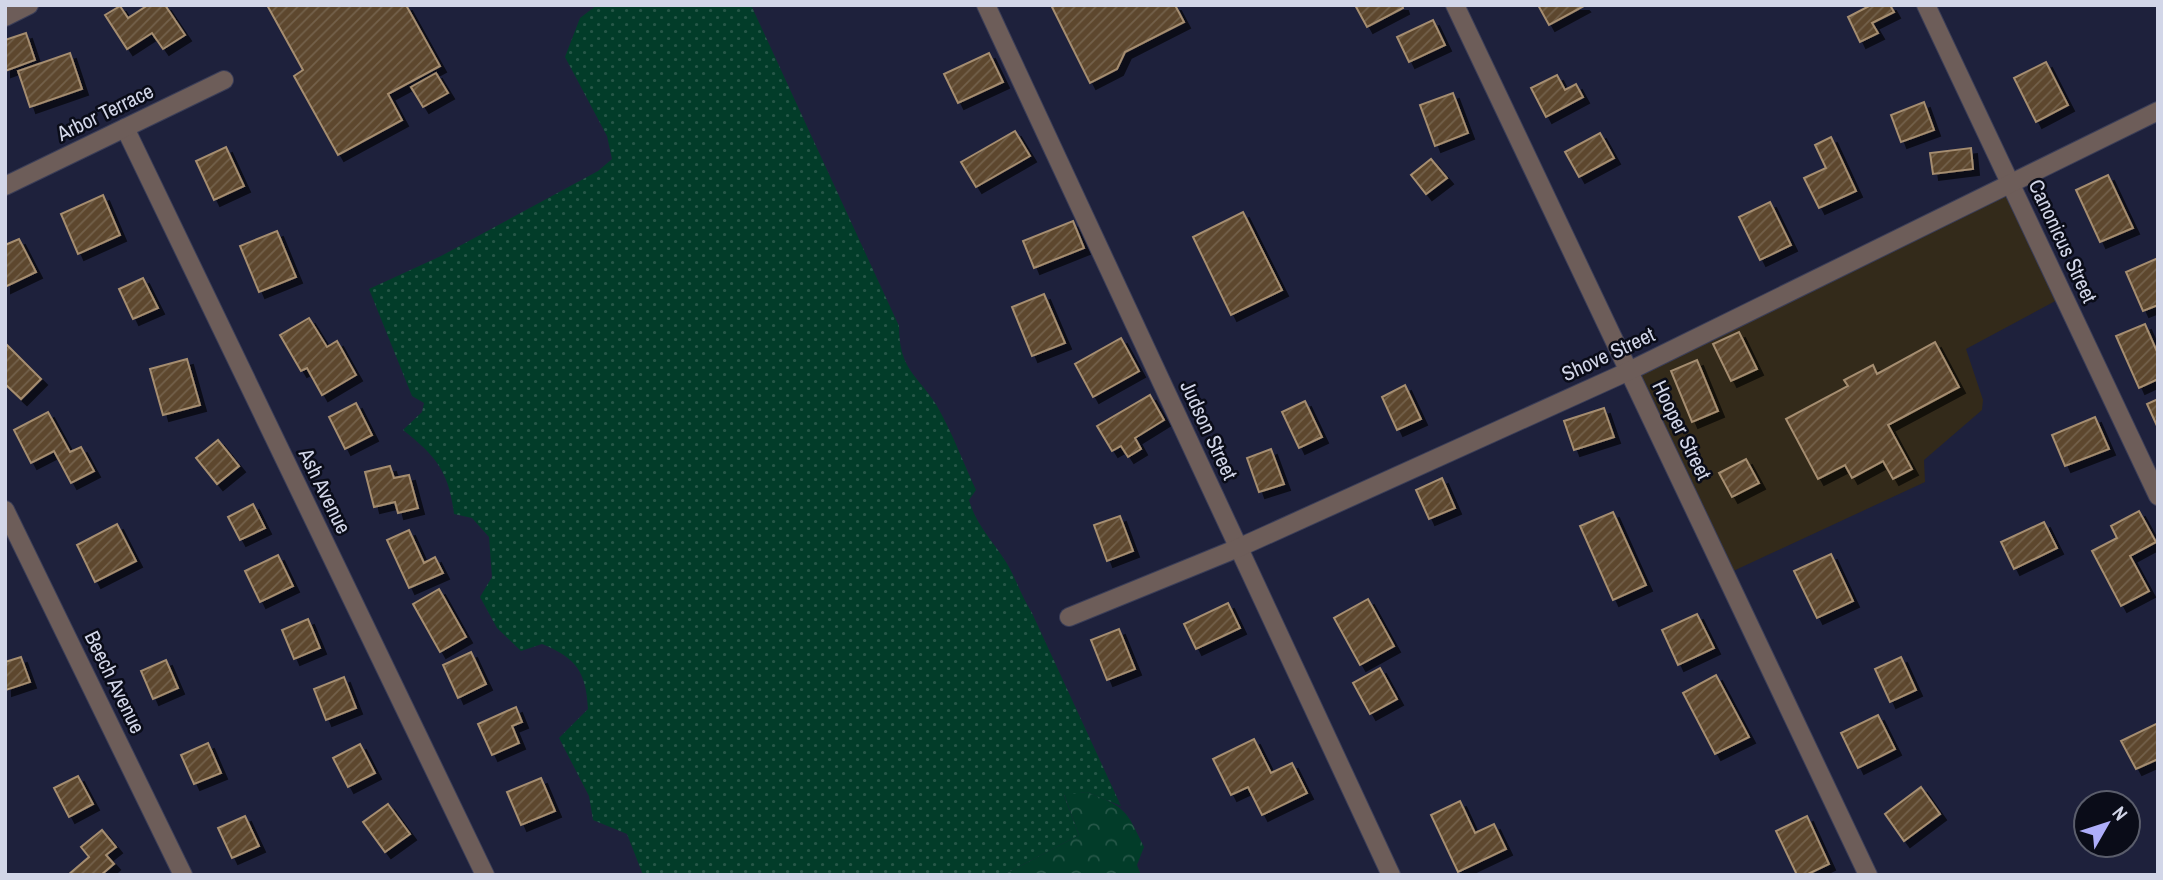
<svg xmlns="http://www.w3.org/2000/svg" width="2163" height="880" viewBox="0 0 2163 880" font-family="'Archivo Narrow',sans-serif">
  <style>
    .commercial { fill: #332a1a }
    .forest { fill: url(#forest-crowns) }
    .park { fill: url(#park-dots) }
    .building { fill: url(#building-hatch); stroke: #a58d70; stroke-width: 2; filter: url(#shadow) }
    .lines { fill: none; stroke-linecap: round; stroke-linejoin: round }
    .minor-casing { stroke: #3b3e58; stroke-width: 20 }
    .minor { stroke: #6d5d59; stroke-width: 18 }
    .labels { text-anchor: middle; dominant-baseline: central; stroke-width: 5; stroke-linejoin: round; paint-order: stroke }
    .street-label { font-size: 21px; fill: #d2d6e8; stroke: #0a0c18 }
  </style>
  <defs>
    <pattern id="forest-crowns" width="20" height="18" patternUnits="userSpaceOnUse" patternTransform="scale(1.75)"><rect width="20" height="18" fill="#023c29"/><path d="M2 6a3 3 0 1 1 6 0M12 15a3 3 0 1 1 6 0" fill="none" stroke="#265748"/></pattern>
    <pattern id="park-dots" width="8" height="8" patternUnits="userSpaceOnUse" patternTransform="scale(1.75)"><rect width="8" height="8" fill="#023c29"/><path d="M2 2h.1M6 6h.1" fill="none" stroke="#265748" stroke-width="1.8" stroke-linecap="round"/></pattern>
    <pattern id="building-hatch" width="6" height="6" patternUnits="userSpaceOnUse" patternTransform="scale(1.75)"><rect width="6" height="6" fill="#5d472d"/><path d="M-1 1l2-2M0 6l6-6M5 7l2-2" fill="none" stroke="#73614b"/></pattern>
    <filter id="shadow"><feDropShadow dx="6" dy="6" stdDeviation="0" flood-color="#0009"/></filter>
  </defs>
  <rect width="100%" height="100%" fill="#1e213c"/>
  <polygon class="commercial" points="2003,185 2061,298 1966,349 1983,400 1982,410 1924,460 1925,482 1729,573 1635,367"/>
  <path class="forest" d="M1087,792C1126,807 1126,810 1144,847L1137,865L1141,875H1003L1079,835L1064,794Z"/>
  <path class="park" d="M597,5H751L899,326C899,370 917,374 937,406C952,432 963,462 976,490L969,500C976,525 993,541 1006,562C1016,578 1021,596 1032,613L1121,806L1087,792L1064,795L1079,835L1003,875H643L627,834L593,820L589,796L559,738L588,709C586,671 576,658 542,644L521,651L497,628L480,597L492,577L489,537L472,518L454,514C449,472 436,456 403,430L422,412L424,403L412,396L369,289L441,256L598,171L612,159L607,136L565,57L580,18Z"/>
  <g class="building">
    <polygon points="148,5 165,5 185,35 163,49 152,33 127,49 105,15 120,6 128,18"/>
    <polygon points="267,5 406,5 440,66 388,94 402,120 338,155 294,76 303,70"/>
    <polygon points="1051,5 1175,5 1184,22 1125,52 1117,69 1090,83"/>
    <polygon points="1355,5 1402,5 1403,8 1367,27"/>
    <polygon points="1538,5 1583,5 1584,6 1549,25"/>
    <polygon points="1871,5 1890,5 1894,12 1872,23 1878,33 1860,42 1848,17"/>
    <polygon points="1433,20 1445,45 1409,62 1397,37"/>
    <polygon points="26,33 35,60 5,71 5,40"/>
    <polygon points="70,53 82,89 30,107 18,71"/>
    <polygon points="989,53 1003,82 958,103 944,74"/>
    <polygon points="2046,62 2068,105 2036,122 2014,78"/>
    <polygon points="436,73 448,93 423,107 411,87"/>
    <polygon points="1557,75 1565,90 1576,84 1583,97 1546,117 1531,88"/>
    <polygon points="1453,93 1468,133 1435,146 1420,105"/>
    <polygon points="1924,102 1934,130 1901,142 1891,115"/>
    <polygon points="1015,131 1030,156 976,187 961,162"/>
    <polygon points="1600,133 1614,158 1579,177 1565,152"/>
    <polygon points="1831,137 1856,191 1819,208 1804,178 1826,168 1815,145"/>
    <polygon points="226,147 244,186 214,200 196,161"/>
    <polygon points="1971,148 1973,169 1933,174 1930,153"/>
    <polygon points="1431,159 1447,178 1426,194 1411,175"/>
    <polygon points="2108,175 2133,228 2100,242 2076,190"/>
    <polygon points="103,195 120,235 78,254 61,214"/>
    <polygon points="1770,202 1791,245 1760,260 1739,217"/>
    <polygon points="1243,212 1282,290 1231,315 1193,237"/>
    <polygon points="1073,221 1084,248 1034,268 1023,241"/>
    <polygon points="277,231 296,277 259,292 240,246"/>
    <polygon points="19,239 36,272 5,287 5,245"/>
    <polygon points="2158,258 2158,305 2143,311 2126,272"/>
    <polygon points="143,278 158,308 133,319 119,289"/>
    <polygon points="1044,294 1065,343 1032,356 1012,307"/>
    <polygon points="309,318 327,347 337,341 356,375 322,395 307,368 301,371 280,335"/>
    <polygon points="2145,324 2158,354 2158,379 2139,388 2116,336"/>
    <polygon points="1739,332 1757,369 1731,381 1713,344"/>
    <polygon points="1121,338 1139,371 1093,397 1075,364"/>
    <polygon points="1935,342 1959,387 1888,425 1912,469 1893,479 1883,461 1852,478 1845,465 1818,479 1786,419 1848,386 1844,380 1873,365 1877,374"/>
    <polygon points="5,343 41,379 21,399 5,384"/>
    <polygon points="187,359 200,405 163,415 150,369"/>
    <polygon points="1697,360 1718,411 1692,422 1671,371"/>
    <polygon points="1405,385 1421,419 1397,430 1382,397"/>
    <polygon points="1150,395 1164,420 1135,438 1141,449 1128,457 1121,446 1112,451 1097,426"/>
    <polygon points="2158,399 2158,428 2147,404"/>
    <polygon points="1305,401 1322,437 1299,448 1282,412"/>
    <polygon points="356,403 372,435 345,449 329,417"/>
    <polygon points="1604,408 1614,437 1574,450 1564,421"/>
    <polygon points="48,412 70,452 81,447 94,471 71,483 54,451 31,463 14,430"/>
    <polygon points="2095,417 2109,449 2065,466 2052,435"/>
    <polygon points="218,440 239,466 217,484 196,458"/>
    <polygon points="1271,449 1284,484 1259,492 1247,458"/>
    <polygon points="1746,459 1759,483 1732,497 1719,473"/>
    <polygon points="390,466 394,478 409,475 418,508 398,513 395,502 374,507 365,472"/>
    <polygon points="1442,478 1455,508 1429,519 1416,490"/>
    <polygon points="253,504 265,528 240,540 228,517"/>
    <polygon points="2139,511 2156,542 2130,556 2149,591 2121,606 2092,551 2117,538 2111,526"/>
    <polygon points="1613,512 1646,585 1613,600 1580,526"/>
    <polygon points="1120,516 1133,551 1107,561 1094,525"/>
    <polygon points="2044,522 2057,548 2014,569 2001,542"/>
    <polygon points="117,524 136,561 95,582 77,545"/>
    <polygon points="409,530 424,563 435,557 443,573 409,588 387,540"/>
    <polygon points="1831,554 1853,601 1817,618 1794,571"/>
    <polygon points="278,555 293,586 260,602 245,571"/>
    <polygon points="439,589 466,637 440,652 413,604"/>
    <polygon points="1368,599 1394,646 1360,665 1334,618"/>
    <polygon points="1228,603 1240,628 1196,649 1184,624"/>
    <polygon points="1697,614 1714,648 1678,665 1662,630"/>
    <polygon points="308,619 320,648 294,659 282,630"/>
    <polygon points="1119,629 1135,669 1107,680 1091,640"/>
    <polygon points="471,652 486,684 458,698 443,665"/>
    <polygon points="21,657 30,682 6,690 5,662"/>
    <polygon points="1901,657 1916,690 1890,702 1875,669"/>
    <polygon points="166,660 178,688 153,699 141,671"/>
    <polygon points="1380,668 1397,699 1370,714 1353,683"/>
    <polygon points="1716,675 1749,737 1715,754 1683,693"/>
    <polygon points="344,677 356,708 326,720 314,689"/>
    <polygon points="516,707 522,722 512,726 519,743 492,755 478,724"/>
    <polygon points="1878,715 1895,749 1858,768 1841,733"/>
    <polygon points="2158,723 2158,759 2136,769 2121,741"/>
    <polygon points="1254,739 1271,773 1292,763 1307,793 1262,815 1248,787 1231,795 1213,759"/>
    <polygon points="208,743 221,773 194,784 181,755"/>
    <polygon points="360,744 375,773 348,787 333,758"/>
    <polygon points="78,776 93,804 69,817 54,788"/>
    <polygon points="541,778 555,811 521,825 507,792"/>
    <polygon points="1921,787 1940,814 1904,841 1885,814"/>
    <polygon points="1460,801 1475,833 1494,824 1506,849 1458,872 1431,815"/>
    <polygon points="388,804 410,834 385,852 363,822"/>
    <polygon points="245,816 259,846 232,858 218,828"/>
    <polygon points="1807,816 1829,864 1806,875 1797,875 1776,831"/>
    <polygon points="102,830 116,847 106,855 114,864 101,875 68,875 89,857 81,847"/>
  </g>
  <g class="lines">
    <defs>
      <g id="minor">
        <polyline points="986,5 1391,875"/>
        <polyline points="1455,5 1868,875"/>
        <polyline points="1926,5 2158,496"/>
        <polyline points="5,17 29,5"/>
        <polyline points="125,128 485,875"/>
        <polyline points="5,186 224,80"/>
        <polyline points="5,510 183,875"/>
        <polyline points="1069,617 1238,548 1629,371 2158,111"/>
      </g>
    </defs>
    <use href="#minor" class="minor-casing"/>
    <use href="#minor" class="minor"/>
  </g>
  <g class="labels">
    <g class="street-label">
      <text transform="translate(105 112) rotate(-26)">Arbor Terrace</text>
      <text transform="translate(2063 241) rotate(65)">Canonicus Street</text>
      <text transform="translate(1608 354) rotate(-25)">Shove Street</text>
      <text transform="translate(1209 430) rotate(65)">Judson Street</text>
      <text transform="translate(1682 430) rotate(64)">Hooper Street</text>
      <text transform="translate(325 491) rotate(64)">Ash Avenue</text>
      <text transform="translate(115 682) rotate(64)">Beech Avenue</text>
    </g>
  </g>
  <rect width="2163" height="880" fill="none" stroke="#d2d6e8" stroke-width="14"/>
  <g transform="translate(2107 824) rotate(51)"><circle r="33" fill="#0a0c18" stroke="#5a5d6b" stroke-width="2"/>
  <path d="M0-5L12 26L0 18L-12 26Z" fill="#aeaefa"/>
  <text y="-10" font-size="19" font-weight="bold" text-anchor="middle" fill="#d2d6e8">N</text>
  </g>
</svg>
